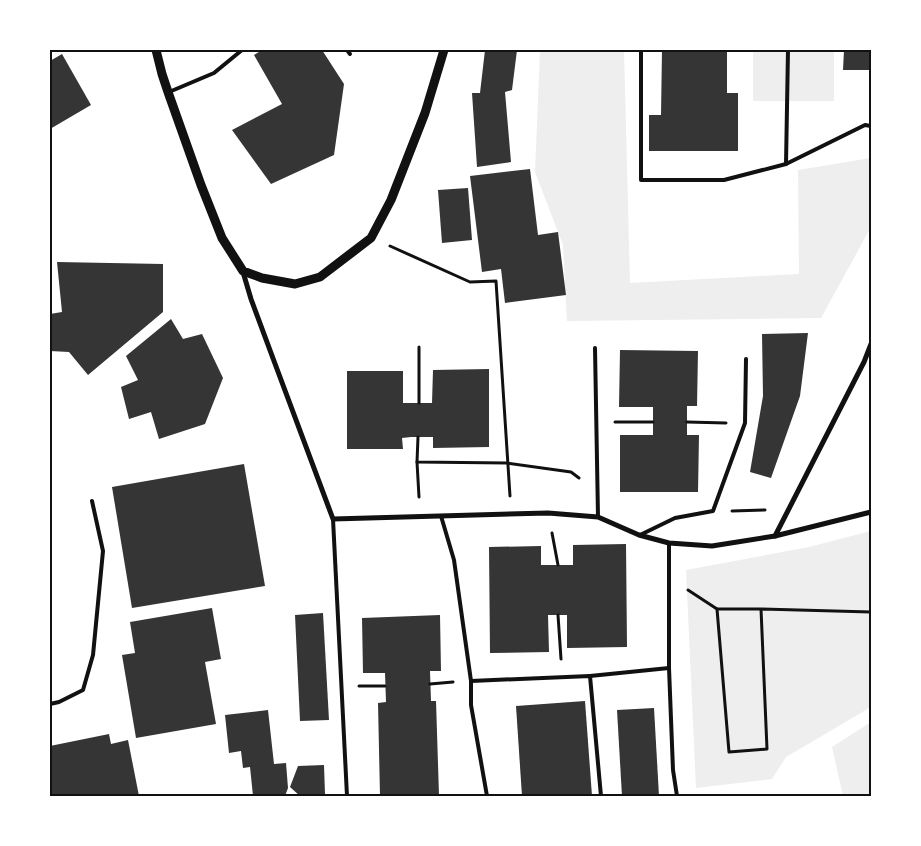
<svg xmlns="http://www.w3.org/2000/svg" width="921" height="846" viewBox="0 0 921 846" font-family="'Open Sans',sans-serif">
  <style>
    .green { fill: #eee }
    .building { fill: #353535 }
    .lines { fill: none; stroke-linecap: round; stroke-linejoin: round }
    .path { stroke: #111; stroke-width: 3 }
    .service { stroke: #111; stroke-width: 4 }
    .minor { stroke: #111; stroke-width: 5 }
    .tertiary { stroke: #111; stroke-width: 9 }
    .neatline { fill: none; stroke: #111; stroke-width: 2 }
  </style>
  <rect width="100%" height="100%" fill="#fff"/>
  <g class="green">
    <polygon points="540,50 624,50 630,283 799,274 798,170 871,158 871,227 821,318 567,321 563,245 535,172"/>
    <rect x="753" y="50" width="81" height="51"/>
    <polygon points="871,531 871,707 786,757 772,779 696,788 686,570 809,547"/>
    <polygon points="871,722 871,796 843,796 832,747"/>
  </g>
  <g class="building">
    <polygon points="262,50 322,50 344,84 334,155 271,184 232,130 282,104 254,55"/>
    <polygon points="485,50 517,50 512,90 505,92 511,162 477,167 472,93 480,93"/>
    <polygon points="662,50 727,50 727,93 738,93 738,151 649,151 649,115 661,115"/>
    <polygon points="844,50 871,50 871,70 843,70"/>
    <polygon points="62,54 91,105 50,129 50,61"/>
    <polygon points="530,169 538,235 558,232 566,295 505,303 501,269 482,272 470,176"/>
    <polygon points="468,188 472,240 442,243 438,190"/>
    <polygon points="57,262 163,264 163,312 88,375 69,352 50,351 50,314 62,312"/>
    <polygon points="171,319 183,339 202,334 223,378 205,424 159,439 151,412 129,419 121,387 138,380 126,356"/>
    <polygon points="808,333 800,396 771,478 750,472 763,396 762,334"/>
    <polygon points="620,350 698,351 697,406 687,406 687,435 699,435 698,492 620,492 620,435 653,435 653,407 619,407"/>
    <polygon points="489,369 489,447 433,448 433,437 411,437 402,438 403,449 347,449 347,371 403,371 403,403 432,403 433,370"/>
    <polygon points="244,464 265,586 132,608 112,487"/>
    <polygon points="626,544 627,647 567,648 567,615 548,615 549,652 490,653 489,547 541,546 541,565 573,565 573,545"/>
    <polygon points="212,608 221,659 205,662 216,724 136,738 122,655 135,653 130,622"/>
    <polygon points="323,613 329,720 300,721 295,615"/>
    <polygon points="440,615 441,671 430,671 431,701 436,701 439,795 434,796 380,796 378,703 386,702 385,673 363,673 362,618"/>
    <polygon points="585,701 592,796 522,796 516,706"/>
    <polygon points="654,708 659,796 622,796 617,710"/>
    <polygon points="268,710 274,764 286,763 288,788 285,796 253,796 250,767 243,768 241,751 229,753 225,715"/>
    <polygon points="109,734 111,744 128,740 139,796 50,796 50,746"/>
    <polygon points="324,765 325,794 315,794 315,796 300,796 290,787 298,766"/>
  </g>
  <g class="lines">
    <g class="path">
      <polyline points="390,246 470,282 496,281 510,496"/>
      <polyline points="419,403 419,347"/>
      <polyline points="615,422 653,422"/>
      <polyline points="687,422 726,423"/>
      <polyline points="418,437 417,462 507,463 571,472 579,478"/>
      <polyline points="417,462 419,497"/>
      <polyline points="732,511 765,510"/>
      <polyline points="552,533 558,565"/>
      <polyline points="688,590 717,609"/>
      <polyline points="761,609 767,749 729,752 717,609 761,609 871,612"/>
      <polyline points="558,615 561,659"/>
      <polyline points="430,684 453,682"/>
      <polyline points="359,686 385,686"/>
    </g>
    <g class="service">
      <polyline points="347,50 350,54"/>
      <polyline points="641,50 641,180 724,180 786,164 865,125 871,126"/>
      <polyline points="169,92 214,73 242,50"/>
      <polyline points="786,164 788,50"/>
      <polyline points="595,348 598,517"/>
      <polyline points="441,516 454,560 471,681 471,705 487,796"/>
      <polyline points="333,519 347,796"/>
      <polyline points="640,535 675,518 713,511 745,423 746,359"/>
      <polyline points="669,543 669,668 673,770 677,796"/>
      <polyline points="590,676 669,668"/>
      <polyline points="471,681 590,676 601,796"/>
      <polyline points="50,704 59,702 83,690 93,655 103,551 92,501"/>
    </g>
    <g class="minor">
      <polyline points="243,272 251,299 274,361 333,519 548,513 598,517 639,535 669,543 712,546 775,536 864,362 871,344"/>
      <polyline points="775,536 871,512"/>
    </g>
    <polyline class="tertiary" points="156,50 162,74 168,92 201,185 222,238 243,271 262,278 295,284 320,277 371,238 391,200 425,113 444,50"/>
  </g>
  <rect width="921" height="846" fill="none" stroke="#ffffff" stroke-width="102"/>
  <rect x="51" y="51" width="819" height="744" class="neatline"/>
</svg>
